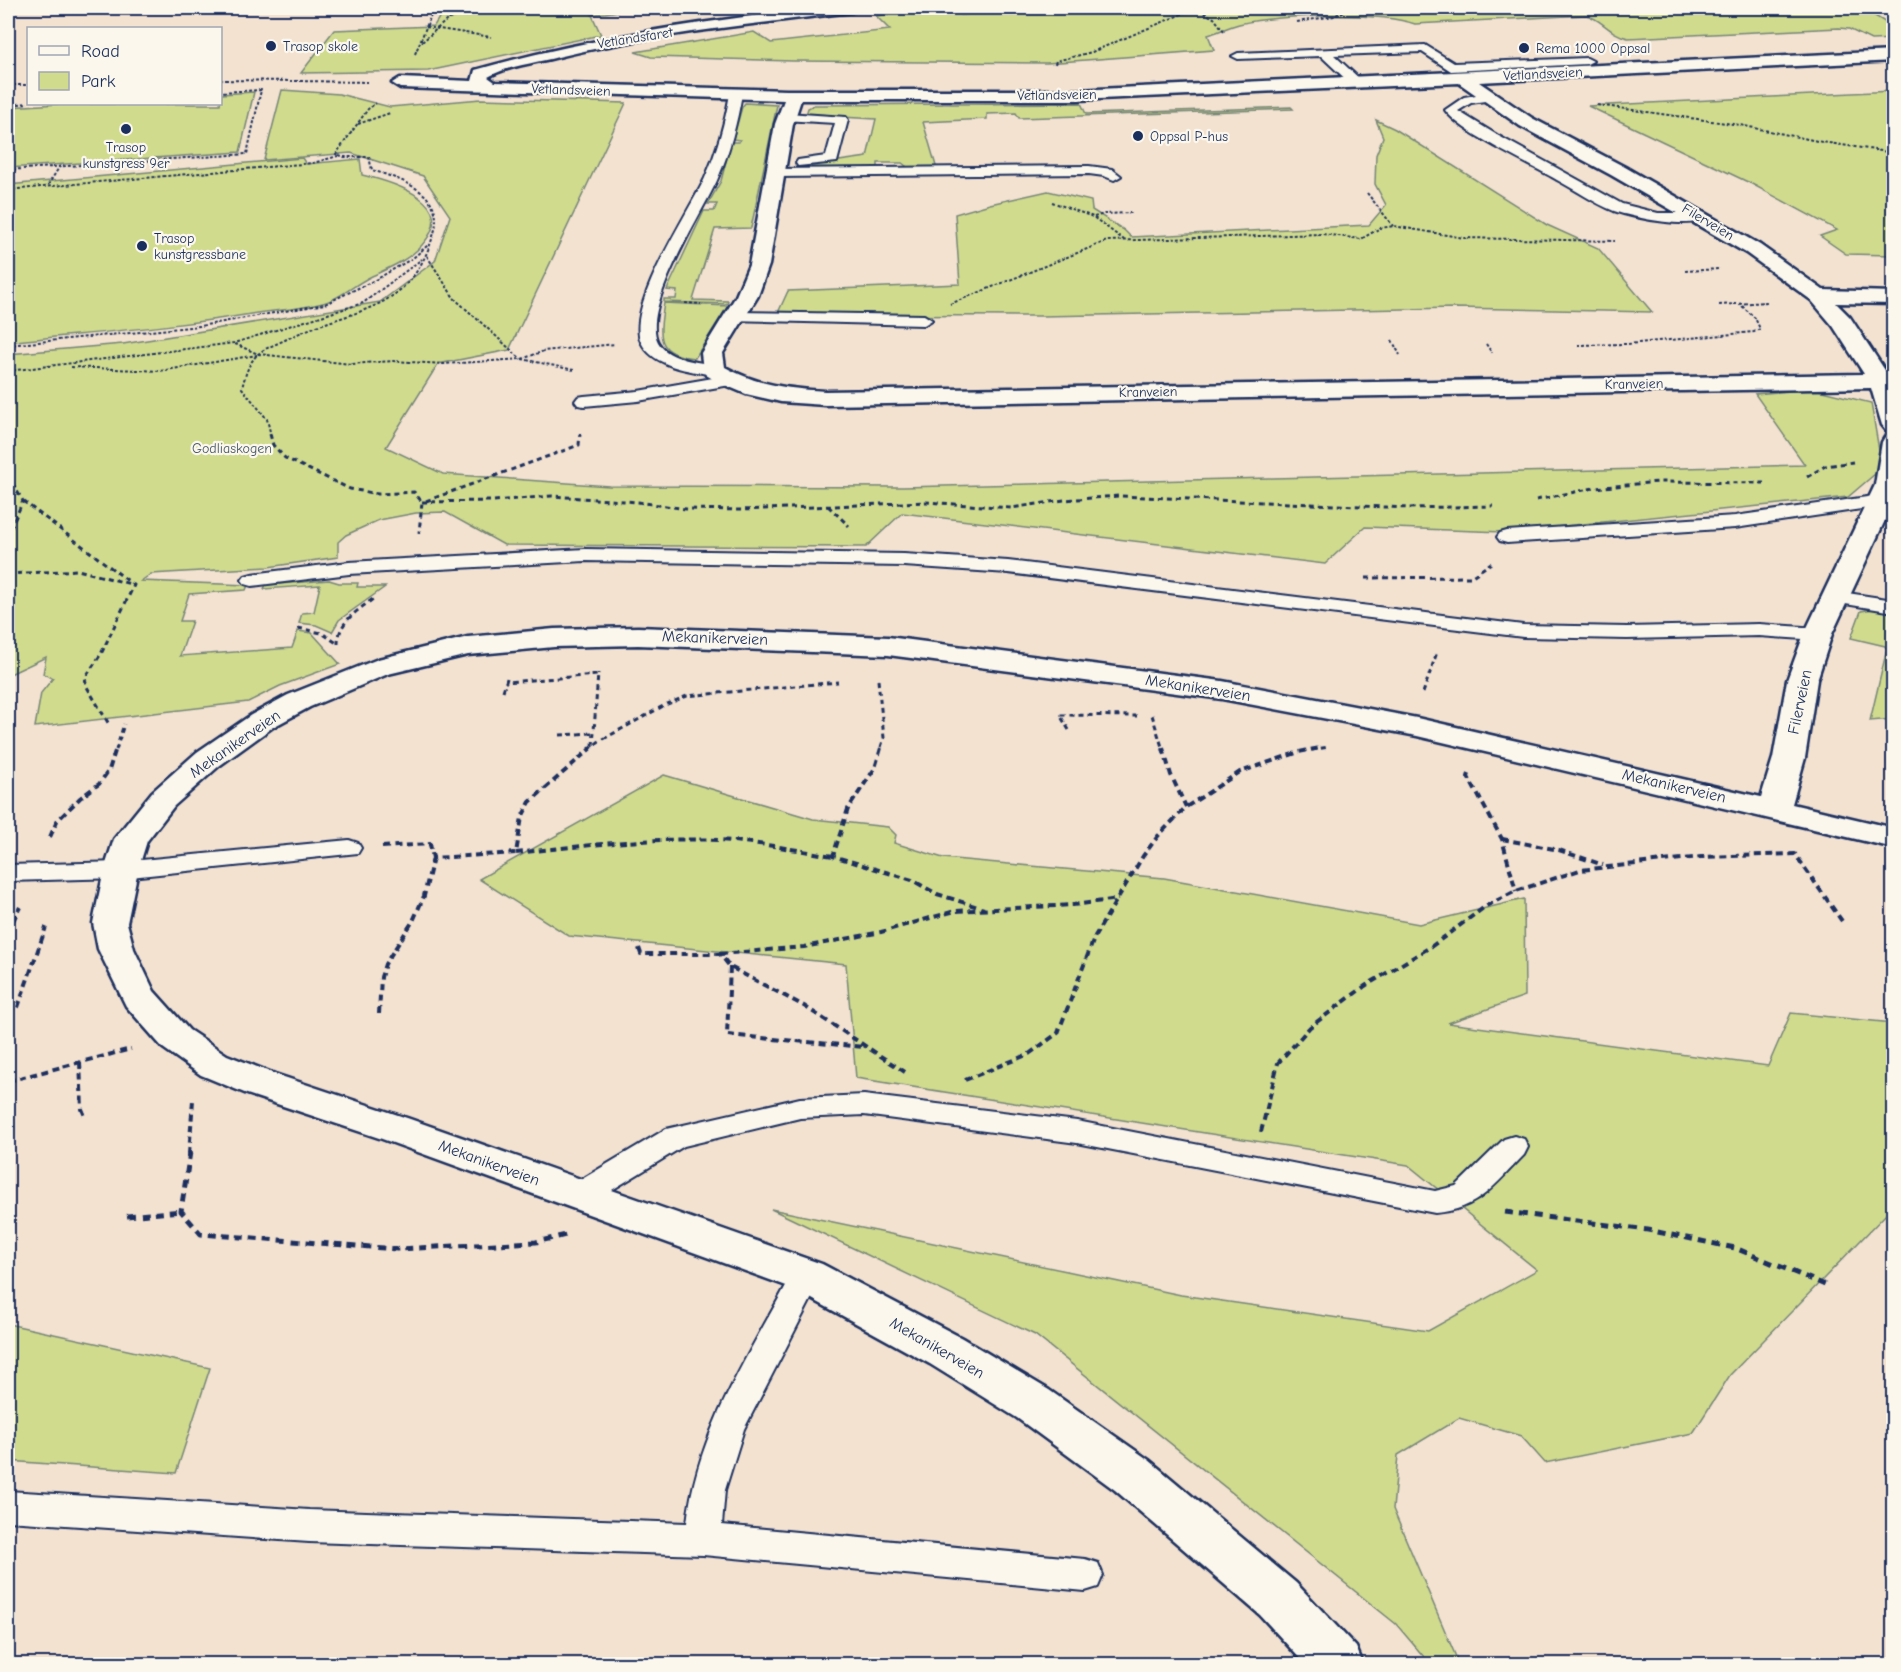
<svg xmlns="http://www.w3.org/2000/svg" width="1901" height="1672" viewBox="0 0 1901 1672" font-family="'Comic Neue',sans-serif">
  <style>
    .green { fill: #d0db8e; stroke: #768576; stroke-width: 1.5 }
    .lines { fill: none; stroke-linecap: round; stroke-linejoin: round }
    .service-casing { stroke: #1b2f5e; stroke-width: 4 }
    .minor-casing { stroke: #1b2f5e; stroke-width: 5 }
    .path-far3 { stroke: #1b2f5e; stroke-width: 2; stroke-dasharray: 3 2; stroke-linecap: butt }
    .path-far2 { stroke: #1b2f5e; stroke-width: 3; stroke-dasharray: 5 4; stroke-linecap: butt }
    .path-far1 { stroke: #1b2f5e; stroke-width: 4; stroke-dasharray: 7 4.5; stroke-linecap: butt }
    .path { stroke: #1b2f5e; stroke-width: 5; stroke-dasharray: 8 6; stroke-linecap: butt }
    .service { fill: #fbf7ec; fill-rule: evenodd }
    .minor { fill: #fbf7ec; fill-rule: evenodd }
    .poi-dot { fill: #1b2f5e; stroke: #fbf7ec; stroke-width: 2 }
    .labels { text-anchor: middle; dominant-baseline: central; stroke-width: 4.5; stroke-linejoin: round; paint-order: stroke }
    .far-street-label { font-size: 14px; fill: #1b2f5e; stroke: #fbf7ec }
    .far-poi-label { font-size: 14px; fill: #1b2f5e; stroke: #fbf7ec; text-anchor: start }
    .far-park-label { font-size: 14px; fill: #485a6a; stroke: #fbf7ec }
    .street-label { font-size: 16px; fill: #1b2f5e; stroke: #fbf7ec }
  </style>
  <rect width="100%" height="100%" fill="#f3e2d0"/>
  <filter id="ink" filterUnits="userSpaceOnUse"><feTurbulence type="fractalNoise" baseFrequency=".0167" numOctaves="2"/><feDisplacementMap in="SourceGraphic" scale="12" xChannelSelector="R" yChannelSelector="G"/><feConvolveMatrix kernelMatrix="1 2 1 2 8 2 1 2 1" color-interpolation-filters="sRGB"/></filter>
  <g filter="url(#ink)">
    <g class="green">
      <polygon points="445,8 638,8 592,15 601,35 428,71 301,73 334,30 434,26"/>
      <path d="M935,8H953L961,15L1045,8H1862L1893,27L1894,39L1871,40L1849,29L1839,28L1628,38C1609,34 1602,19 1586,15L1415,24C1379,11 1277,15 1239,24C1228,27 1218,32 1208,35L1214,50L1047,63L794,61L651,57L635,52L754,32L771,43L890,30L876,16Z"/>
      <polygon points="282,90 339,94 390,107 481,99 626,103 509,350 438,364 386,447 443,474 609,486 903,487 1805,465 1755,394 1814,389 1871,403 1882,468 1848,497 1504,532 1365,527 1325,564 902,513 866,547 504,545 445,512 416,513 379,520 346,535 338,542 338,557 268,567 151,574 141,581 248,585 246,590 189,594 180,621 192,621 180,656 292,648 298,631 312,633 340,664 280,686 248,702 35,727 41,693 53,678 43,674 46,657 8,675 8,354 123,344 380,302 435,261 450,216 423,176 351,153 264,160"/>
      <polygon points="1893,91 1893,255 1846,254 1820,236 1837,230 1750,183 1588,106"/>
      <polygon points="254,92 240,152 8,168 8,107 59,104 220,104 221,94"/>
      <polygon points="745,103 777,105 751,228 715,229 693,300 728,301 727,304 664,302 664,299 676,299 677,291 667,290 704,211 714,211 717,204 708,204 721,181 731,142 739,142 740,140 733,139 742,107"/>
      <path d="M1081,103L1086,114L1291,107L1293,109L1019,118L1016,113L987,114V119L923,122L936,166L934,168L910,169L902,163H878V167C856,169 816,176 797,167L867,157L876,119L806,115L808,108L814,105Z"/>
      <polygon points="1376,120 1395,129 1547,225 1598,248 1652,312 1455,308 1041,316 777,315 788,291 960,284 955,214 990,204 1048,191 1091,201 1092,210 1124,230 1131,237 1369,225 1386,205 1375,184 1376,155 1383,137"/>
      <path d="M302,158L306,164L360,159L362,175C392,182 461,202 422,245C408,261 386,269 368,278C355,285 342,296 329,301C308,309 278,310 257,313C174,327 91,333 8,342V185Z"/>
      <path d="M664,303L728,306L695,358C655,354 659,336 664,303Z"/>
      <polygon points="329,580 339,583 358,583 357,587 385,587 339,620 332,632 316,625 299,623 302,613 314,612 320,585 264,589 266,585"/>
      <polygon points="1879,608 1893,610 1893,719 1870,721 1887,649 1885,646 1851,638 1861,611"/>
      <polygon points="664,775 813,819 888,827 896,835 894,843 943,858 1164,878 1419,924 1524,899 1525,996 1448,1023 1768,1066 1791,1013 1893,1023 1893,1207 1730,1375 1693,1433 1545,1463 1521,1436 1459,1418 1398,1455 1393,1509 1459,1664 1430,1664 1396,1624 1035,1335 771,1209 1181,1295 1428,1331 1537,1270 1408,1165 856,1078 846,964 569,936 479,879"/>
      <polygon points="8,1324 210,1368 176,1473 8,1461"/>
    </g>
    <g class="lines">
      <defs>
        <g id="service">
          <polygon points="1425,45 1454,63 1587,58 1593,61 1587,64 1451,71 1422,52 1334,55 1362,81 1362,87 1354,87 1321,56 1238,59 1232,56 1238,53"/>
          <path d="M736,90L742,94C737,122 730,151 718,178C704,211 640,308 658,342C668,361 702,362 720,366L722,370L720,374L714,375C690,371 653,367 641,342C625,307 689,212 705,178C717,151 725,122 730,94Z"/>
          <path d="M1488,93L1492,94V100L1471,103L1458,111L1497,135L1622,204L1658,213H1700L1707,217C1694,231 1631,217 1614,211C1594,203 1576,190 1557,180C1530,164 1461,133 1445,110L1464,97Z"/>
          <polygon points="787,113 846,117 848,120 837,162 798,166 796,163 798,160 826,156 835,123 783,120 781,117"/>
          <polygon points="1089,166 1112,169 1121,176 1114,180 1104,176 1089,174 776,177 769,173 776,169"/>
          <polygon points="735,312 924,315 932,320 924,325 729,320 727,317 729,314"/>
          <polygon points="730,375 736,376 738,380 736,384 638,401 584,406 578,405 575,401 578,397 584,396 638,391"/>
          <polygon points="1881,495 1888,497 1890,501 1888,505 1735,528 1507,543 1500,541 1497,537 1500,533 1507,531 1735,516"/>
          <polygon points="585,549 904,554 1008,561 1523,625 1627,627 1759,624 1818,628 1825,630 1828,634 1825,638 1818,640 1759,636 1627,639 1523,637 1008,573 904,566 585,561 349,574 252,586 245,584 242,580 245,576 252,574 349,562"/>
          <polygon points="1834,591 1894,600 1894,612 1827,601 1824,597 1827,593"/>
          <polygon points="349,840 358,843 361,848 358,853 121,878 8,881 8,865 121,862"/>
          <path d="M864,1095L1077,1121L1435,1191L1456,1186L1504,1139L1514,1136L1524,1139L1528,1147L1524,1155C1495,1184 1479,1210 1435,1213L1077,1143L864,1115L800,1118L684,1146L589,1204L578,1207L567,1204L563,1196L567,1188L666,1129L800,1098Z"/>
          <path d="M807,1264L818,1267L823,1276L744,1429L725,1490L722,1525L1085,1559L1098,1563L1103,1575L1098,1587L1085,1591L703,1555L309,1542L8,1521V1491L309,1510L687,1523C697,1430 753,1348 796,1267Z"/>
        </g>
        <g id="minor">
          <path d="M817,8H859L852,12C754,24 654,34 558,57C536,63 507,66 488,77L495,82L787,90H1077L1894,51V61L1479,82L1532,118L1625,167L1760,245L1823,290L1894,292V304L1836,303L1850,317L1892,381L1894,432L1886,430L1882,425L1871,388L825,405L781,402L746,394L720,383L706,375L703,370L701,353L736,296L749,265L775,124L784,100L400,88L392,83L400,78L472,81L475,70C587,38 701,21 817,8ZM1459,83L1520,126L1611,175L1746,253L1811,300L1833,326L1864,374L825,391C789,389 757,385 725,367L723,353L758,296L769,265L793,124L801,100H1077Z"/>
          <polygon points="1894,435 1894,501 1832,634 1817,680 1805,758 1792,804 1894,828 1894,848 1417,736 1222,699 888,655 638,645 554,647 468,655 388,674 310,707 273,727 219,766 174,806 147,841 138,870 127,923 134,949 154,991 189,1030 227,1055 275,1074 410,1119 822,1264 962,1338 1049,1390 1149,1460 1296,1583 1356,1647 1363,1664 1305,1664 1260,1615 1115,1490 1017,1418 930,1364 792,1288 382,1139 247,1094 201,1075 163,1048 126,1006 98,949 93,923 104,870 114,839 152,792 197,752 251,715 288,695 378,659 468,637 554,629 638,627 888,637 1222,681 1417,718 1761,797 1773,758 1787,680 1804,634 1875,485 1882,442 1885,437"/>
        </g>
      </defs>
      <use href="#service" class="service-casing"/>
      <use href="#minor" class="minor-casing"/>
      <g class="path-far3">
        <polyline points="1195,8 1214,18 1224,31"/>
        <polyline points="1297,22 1334,16 1351,8"/>
        <polyline points="426,27 491,37"/>
        <polyline points="422,42 447,20 478,8"/>
        <polyline points="415,54 434,8"/>
        <polyline points="1055,64 1056,61 1092,52 1196,8"/>
        <polyline points="220,80 370,82"/>
        <polyline points="8,85 28,85"/>
        <polyline points="8,105 28,103"/>
        <polyline points="1597,105 1740,125 1822,142 1894,153"/>
        <polyline points="358,124 390,113"/>
        <polyline points="8,170 247,154 261,90 220,92"/>
        <polyline points="48,185 60,166"/>
        <polyline points="8,190 313,163 338,156"/>
        <polyline points="1367,193 1393,226"/>
        <polyline points="1052,202 1093,217 1124,240"/>
        <polyline points="1094,217 1104,214 1132,213"/>
        <polyline points="427,256 454,298 521,359"/>
        <polyline points="1685,271 1720,269"/>
        <polyline points="685,303 701,304"/>
        <polyline points="950,304 1107,241 1322,234 1361,239 1380,228 1394,226 1464,238 1615,241"/>
        <polyline points="1719,305 1767,302"/>
        <polyline points="1392,340 1400,355"/>
        <polyline points="235,344 258,354 351,364 393,361 444,364 522,359 574,370"/>
        <polyline points="1486,344 1492,353"/>
        <polyline points="8,345 200,326 325,304 377,279 413,258 428,245"/>
        <polyline points="1578,345 1627,344 1754,332 1760,329 1755,318 1740,304"/>
        <polyline points="522,359 544,351 615,344"/>
        <polyline points="71,367 160,371 257,355"/>
        <polyline points="8,371 234,343 363,303 422,259"/>
        <path d="M271,436L267,419L242,388C245,376 248,364 257,355C264,348 277,344 285,340C352,305 408,319 434,233C446,193 402,180 372,170L369,157H344L336,154L368,109L376,103"/>
        <polyline points="580,436 580,432"/>
      </g>
      <g class="path-far2">
        <polyline points="270,434 273,445 285,458 350,489 378,494 414,492 422,502 419,533"/>
        <polyline points="8,476 23,501 8,534"/>
        <polyline points="1807,477 1825,466 1853,462"/>
        <polyline points="1536,500 1594,488 1658,482 1764,483"/>
        <polyline points="23,501 131,583"/>
        <polyline points="426,501 579,445 580,434"/>
        <polyline points="422,502 493,501 552,496 638,502 686,509 742,510 926,502 1011,508 1064,500 1119,496 1409,508 1493,506"/>
        <polyline points="828,506 849,526"/>
        <polyline points="8,574 78,570 134,585 101,654 85,678 87,687 110,726"/>
        <polyline points="1366,578 1471,577 1491,563"/>
        <polyline points="298,628 322,633 338,644"/>
        <path d="M338,644C338,622 357,611 373,599"/>
        <polyline points="507,678 506,682 597,675"/>
        <polyline points="878,680 884,738 880,750"/>
        <polyline points="503,691 506,682"/>
        <polyline points="1423,693 1437,652"/>
        <polyline points="1152,715 1163,750"/>
        <polyline points="1069,730 1060,715 1137,716"/>
        <polyline points="560,735 593,733"/>
        <polyline points="593,746 598,673"/>
        <polyline points="116,750 124,724"/>
        <polyline points="589,750 598,742 665,705 687,696 838,682"/>
        <polyline points="1312,750 1328,747"/>
      </g>
      <g class="path-far1">
        <polyline points="881,748 875,768 848,809 833,856 912,880 937,894 984,909"/>
        <polyline points="1163,748 1171,775 1186,807"/>
        <polyline points="1469,774 1468,777 1502,839 1516,891"/>
        <polyline points="50,837 57,821 80,798 99,784 109,770 116,748"/>
        <polyline points="1502,839 1559,850 1603,865"/>
        <polyline points="382,847 430,844 433,858 516,853 522,817 530,802 591,748"/>
        <path d="M516,853C583,846 651,837 719,840C757,842 795,850 833,856"/>
        <polyline points="8,931 20,907"/>
        <polyline points="639,948 641,954 720,954 730,967 804,1006 905,1072"/>
        <polyline points="720,954 804,947 881,932 955,911 1073,905 1118,899"/>
        <polyline points="730,967 727,1035 865,1047"/>
        <polyline points="8,1010 17,1010 46,927"/>
        <polyline points="379,1014 381,977 385,964 413,921 424,896 433,858"/>
        <polyline points="80,1062 82,1109 85,1116"/>
        <polyline points="965,1080 1029,1054 1058,1033 1095,936 1143,856 1158,836 1186,807 1240,772 1299,752 1320,748"/>
        <polyline points="8,1081 131,1049"/>
        <polyline points="1261,1132 1278,1063 1310,1027 1365,986 1432,946 1486,906 1516,891 1580,870 1701,857 1795,854 1844,924"/>
        <polyline points="189,1154 193,1100"/>
      </g>
      <g class="path">
        <polyline points="190,1152 181,1211 201,1234 397,1249 536,1242 566,1235"/>
        <polyline points="1505,1212 1648,1230 1735,1248 1830,1287"/>
        <polyline points="127,1216 181,1211"/>
      </g>
      <use href="#service" class="service"/>
      <use href="#minor" class="minor"/>
    </g>
  </g>
  <g class="poi-dot">
    <circle cx="271" cy="46" r="6"/>
    <circle cx="1524" cy="48" r="6"/>
    <circle cx="126" cy="129" r="6"/>
    <circle cx="1138" cy="136" r="6"/>
    <circle cx="142" cy="246" r="6"/>
  </g>
  <g class="labels">
    <g class="far-street-label">
      <text transform="translate(635 38) rotate(-9)">Vetlandsfaret</text>
      <text transform="translate(1543 74) rotate(-3)">Vetlandsveien</text>
      <text transform="translate(571 90) rotate(2)">Vetlandsveien</text>
      <text transform="translate(1057 95) rotate(-1)">Vetlandsveien</text>
      <text transform="translate(1708 222) rotate(31)">Filerveien</text>
      <text transform="translate(1634 384) rotate(-1)">Kranveien</text>
      <text transform="translate(1148 392) rotate(-1)">Kranveien</text>
    </g>
    <g class="far-poi-label">
      <text x="283" y="46">Trasop skole</text>
      <text x="1536" y="48">Rema 1000 Oppsal</text>
      <text x="1150" y="136">Oppsal P-hus</text>
      <text x="126" y="147" text-anchor="middle">Trasop<tspan x="126" dy="16">kunstgress 9er</tspan></text>
      <text x="154" y="238">Trasop<tspan x="154" dy="16">kunstgressbane</tspan></text>
    </g>
    <g class="far-park-label">
      <text x="232" y="448">Godliaskogen</text>
    </g>
    <g class="street-label">
      <text transform="translate(715 638) rotate(2)">Mekanikerveien</text>
      <text transform="translate(1198 688) rotate(9)">Mekanikerveien</text>
      <text transform="translate(1800 702) rotate(-78)">Filerveien</text>
      <text transform="translate(235 744) rotate(-35)">Mekanikerveien</text>
      <text transform="translate(1674 786) rotate(13)">Mekanikerveien</text>
      <text transform="translate(489 1163) rotate(20)">Mekanikerveien</text>
      <text transform="translate(937 1348) rotate(30)">Mekanikerveien</text>
    </g>
  </g>
  <rect width="1901" height="1672" fill="none" stroke="#fbf7ec" stroke-width="30"/>
  <rect x="15" y="15" width="1871" height="1642" fill="none" stroke="#1b2f5e" stroke-width="2" filter="url(#ink)"/>
  <rect x="27" y="27" width="195" height="78" fill="#fbf7ec" stroke="#a1a7b3" stroke-width="1.5"/>
  <rect x="39" y="46" width="30" height="9" fill="#fbf7ec" stroke="#a1a7b3" stroke-width="1.5"/>
  <text x="81" y="57" font-size="18" fill="#1b2f5e">Road</text>
  <rect x="39" y="72" width="30" height="18" fill="#d0db8e" stroke="#a1a7b3" stroke-width="1.5"/>
  <text x="81" y="87" font-size="18" fill="#1b2f5e">Park</text>
</svg>
